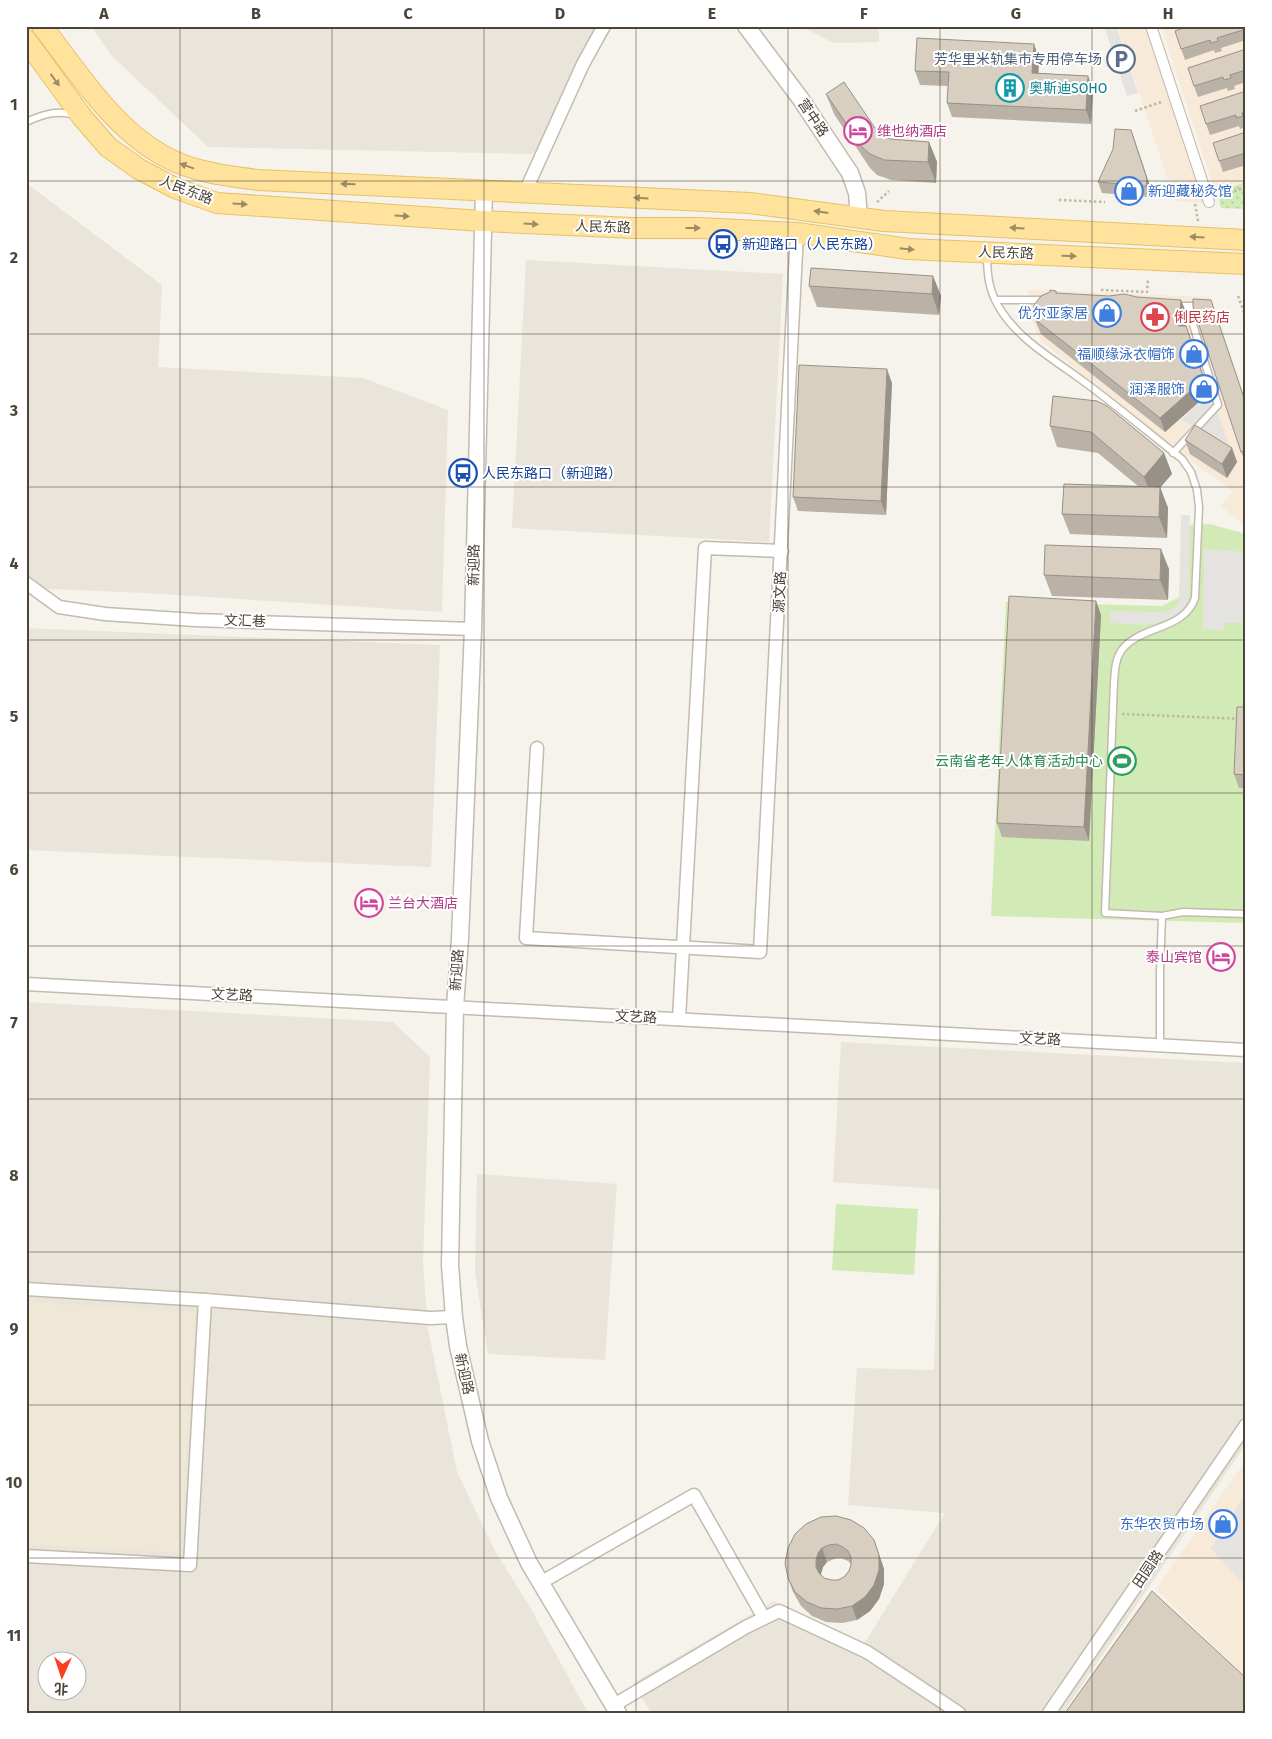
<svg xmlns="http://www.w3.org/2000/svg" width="1272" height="1739" viewBox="0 0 1272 1739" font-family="'Fira Sans','Noto Sans SC',sans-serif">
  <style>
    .residential { fill: #eae5da; fill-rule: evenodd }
    .commercial { fill: #f7ead8 }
    .education { fill: #efe8d6 }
    .green { fill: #d2eab5 }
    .park { fill: url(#park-dots) }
    .parking { fill: #e5e3e0 }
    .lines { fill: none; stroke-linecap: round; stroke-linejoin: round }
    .service-casing { stroke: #c2bbae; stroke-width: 9 }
    .pedestrian-casing { stroke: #c2bbae; stroke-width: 12 }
    .minor-casing { stroke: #c2bbae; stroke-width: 15 }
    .tertiary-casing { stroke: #c2bbae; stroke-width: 19 }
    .primary-casing { stroke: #e6c16a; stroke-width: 22 }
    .path { stroke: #c4b79f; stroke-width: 2.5; stroke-dasharray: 2.5 2.5; stroke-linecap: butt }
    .service { stroke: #fff; stroke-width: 6 }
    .pedestrian { stroke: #fff; stroke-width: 10 }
    .minor { stroke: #fff; stroke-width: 12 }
    .tertiary { stroke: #fff; stroke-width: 16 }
    .primary { stroke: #ffe39c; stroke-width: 20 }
    .wall { fill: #bab2a6; fill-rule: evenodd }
    .shaded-wall { fill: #979187 }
    .building { fill: #d8cfc1; stroke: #979187; fill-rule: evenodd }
    .oneway { fill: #9c8c66 }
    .grid { fill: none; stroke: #4b4439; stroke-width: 1; stroke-opacity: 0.55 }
    .labels { text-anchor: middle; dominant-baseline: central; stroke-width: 4; stroke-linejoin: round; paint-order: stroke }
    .service-label { font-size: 14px; fill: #4e5e75; stroke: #fff; text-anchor: end }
    .culture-label { font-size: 14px; fill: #0d838f; stroke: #fff; text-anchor: start }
    .street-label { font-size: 14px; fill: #4b4439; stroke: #fff }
    .hotel-label { font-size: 14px; fill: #b23c85; stroke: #fff; text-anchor: start }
    .shop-label { font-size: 14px; fill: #366cbe; stroke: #fff; text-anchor: end }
    .transit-label { font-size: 14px; fill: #164399; stroke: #fff; text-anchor: start }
    .health-label { font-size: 14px; fill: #be3a42; stroke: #fff; text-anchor: start }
    .leisure-label { font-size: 14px; fill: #27864d; stroke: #fff; text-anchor: end }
    .neatline { fill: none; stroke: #4b4439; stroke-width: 2 }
    .grid-label { font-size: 16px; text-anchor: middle; font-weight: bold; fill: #4b4439 }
  </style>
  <defs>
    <pattern id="park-dots" width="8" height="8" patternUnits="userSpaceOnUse" patternTransform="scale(1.25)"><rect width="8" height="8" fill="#d2eab5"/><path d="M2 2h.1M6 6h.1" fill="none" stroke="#b6ca9c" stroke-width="1.8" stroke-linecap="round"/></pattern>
  </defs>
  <rect width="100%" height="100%" fill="#f6f3ec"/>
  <g class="residential">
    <polygon points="91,26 613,26 533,154 208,147 111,55"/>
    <polygon points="801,26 879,26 879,42 833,43"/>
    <polygon points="26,183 162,285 158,367 363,378 448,410 442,612 146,593 26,588"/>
    <polygon points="526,260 783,274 769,542 512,528"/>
    <polygon points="26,628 440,645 431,867 26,850"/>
    <path d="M26,1002L393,1022L430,1057L423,1262L428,1329L457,1472L494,1549L530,1607L588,1713H26ZM48,1662H78V1692H48Z"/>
    <polygon points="841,1042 1246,1063 1246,1444 1063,1713 651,1713 633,1683 774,1601 857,1655 945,1513 848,1505 857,1368 934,1370 940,1189 833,1182"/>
    <polygon points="477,1174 617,1184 605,1360 488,1354 475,1272"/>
  </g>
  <g class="commercial">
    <polygon points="1117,26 1156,26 1215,204 1175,201"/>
    <polygon points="1161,26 1246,26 1246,180 1215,192"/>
    <polygon points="1029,290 1210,297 1246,399 1246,526 1221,506 1233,491 1192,462 1041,341 1027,309"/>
    <polygon points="1246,1460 1246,1677 1156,1589"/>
  </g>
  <polygon class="education" points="26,1302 195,1312 180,1553 26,1544"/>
  <g class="green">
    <polygon points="1210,524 1246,534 1246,923 991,916 1006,602 1162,606 1189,592 1187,525"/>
    <polygon points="836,1204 918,1209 914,1275 832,1270"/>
  </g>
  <polygon class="park" points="1246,182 1246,209 1221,208 1217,192"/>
  <g class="parking">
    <polygon points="1104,26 1116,26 1138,93 1127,96"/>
    <polygon points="1210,393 1229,445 1181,420"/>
    <polygon points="1181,515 1190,515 1189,600 1185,607 1178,614 1158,623 1146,625 1110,623 1110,611 1164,612 1176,607 1179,600"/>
    <polygon points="1204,549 1236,551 1246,554 1246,623 1225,623 1224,630 1203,629"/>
    <polygon points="1246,1493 1246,1586 1211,1549"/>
  </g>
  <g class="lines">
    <defs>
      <g id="service">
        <path d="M26,122C44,114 56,110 75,115"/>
        <path d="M987,254C987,276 989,293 1002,312C1022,342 1055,360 1083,381C1117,406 1149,433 1182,459L1191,472L1197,490L1199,507L1195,598C1184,631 1139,625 1121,651C1115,660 1115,671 1114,682L1105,913L1162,916L1160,972V1046"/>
        <polyline points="996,300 1045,300"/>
        <polyline points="1173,453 1218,405 1191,318 1191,306 1175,306"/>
        <polyline points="1162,916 1183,912 1246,914"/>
      </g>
      <polyline id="pedestrian" points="1151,26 1209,202"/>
      <g id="minor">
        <polyline points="525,192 583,64 604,26"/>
        <polyline points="26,583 59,607 105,614 195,620 473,629"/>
        <polyline points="537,748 526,938 760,952 797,233"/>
        <polyline points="26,984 1246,1050"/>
        <polyline points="679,1019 705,548 782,551"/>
        <polyline points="26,1289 205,1300 190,1565 26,1556"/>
        <polyline points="205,1300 430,1318 454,1317"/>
        <polyline points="540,1583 694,1495 764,1618"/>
        <polyline points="614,1705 746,1627 779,1611 867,1652 959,1713"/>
        <polyline points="1049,1713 1246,1425"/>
      </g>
      <g id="tertiary">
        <polyline points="746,26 800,98 850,173 857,193 859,218"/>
        <polyline points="484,190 473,629 460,939 455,1007 450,1265 454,1317 458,1346 480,1441 499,1498 529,1563 618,1713"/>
      </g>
      <g id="primary">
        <path d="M42,26C77,71 112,127 162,155C191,172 226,176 258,180L750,203L884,221L1246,240"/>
        <polyline points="26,40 82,117 108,147 139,169 175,188 217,203 482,221 633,228 699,228 797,233 908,249 1246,264"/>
      </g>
    </defs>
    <use href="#service" class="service-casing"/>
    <use href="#pedestrian" class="pedestrian-casing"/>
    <use href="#minor" class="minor-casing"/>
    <use href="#tertiary" class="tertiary-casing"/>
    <use href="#primary" class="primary-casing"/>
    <g class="path">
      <polyline points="1135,111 1161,102"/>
      <polyline points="1220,196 1246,187"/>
      <polyline points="1059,200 1105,202"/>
      <polyline points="877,202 889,191"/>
      <polyline points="1195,204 1198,221"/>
      <polyline points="1101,290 1147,292 1148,278"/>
      <polyline points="1238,296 1246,318"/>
      <polyline points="1122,714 1246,719"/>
    </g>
    <use href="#service" class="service"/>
    <use href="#pedestrian" class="pedestrian"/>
    <use href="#minor" class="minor"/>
    <use href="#tertiary" class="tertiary"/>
    <use href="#primary" class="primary"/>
  </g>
  <g class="wall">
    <polygon points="1246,26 1246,40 1221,48 1222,51 1215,53 1214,50 1185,60 1175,31"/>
    <polygon points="1246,49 1246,82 1234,86 1235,89 1228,91 1227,88 1198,97 1194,86"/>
    <polygon points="1039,58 1038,73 1088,76 1093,90 1091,124 952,117 947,103 948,86 920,85 915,71"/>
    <polygon points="1246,91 1246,127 1240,129 1239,126 1210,135 1206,124"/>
    <polygon points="826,94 890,139 929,142 937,162 936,183 891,180 877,175 870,168 834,114"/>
    <polygon points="1131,130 1151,189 1150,197 1102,193 1098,182"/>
    <polygon points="1246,132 1246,165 1223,172 1213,143"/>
    <polygon points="933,276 941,296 939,315 817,307 809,286"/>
    <polygon points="1056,291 1057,293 1187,314 1186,326 1209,393 1165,432 1041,334 1033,315"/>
    <polygon points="892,383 886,515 798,511 793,497"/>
    <polygon points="1053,396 1164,453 1172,474 1160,487 1168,508 1167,538 1070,534 1062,514 1138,486 1098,453 1057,447 1050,426"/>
    <polygon points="1246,404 1246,459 1244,459 1241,452"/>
    <polygon points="1185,440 1232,448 1237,462 1227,478 1190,454"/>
    <polygon points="1169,569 1168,600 1052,596 1044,575"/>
    <polygon points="1096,601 1101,615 1089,841 1002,837 997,823"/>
    <polygon points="1246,707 1246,788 1239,788 1234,774"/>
    <path d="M836,1516L879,1554L884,1569V1584L879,1599L870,1611L857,1620L842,1623L826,1622L812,1616L801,1606L793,1592L788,1578ZM841,1558L848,1561L851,1564L849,1571L844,1577L838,1580H831L824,1578L821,1574L823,1567L827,1562L834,1559Z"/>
  </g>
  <g class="shaded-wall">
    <polygon points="1034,44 1039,58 1038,87 1032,73"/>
    <polygon points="1088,76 1093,90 1091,124 1086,110"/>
    <polygon points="1131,130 1151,189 1150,197 1146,186"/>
    <polygon points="929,142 937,162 936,183 928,162"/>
    <polygon points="933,276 941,296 939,315 932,294"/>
    <polygon points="1181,300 1187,314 1184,340 1179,326"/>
    <polygon points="1191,340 1209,393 1165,432 1160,418"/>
    <polygon points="887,369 892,383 886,515 881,501"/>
    <polygon points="1232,448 1237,462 1227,478 1222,464"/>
    <polygon points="1164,453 1172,474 1152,497 1144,477"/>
    <polygon points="1160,487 1168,508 1167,538 1159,517"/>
    <polygon points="1161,549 1169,569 1168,600 1160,580"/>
    <polygon points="1096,601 1101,615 1089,841 1084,827"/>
    <polygon points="874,1540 884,1569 884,1584 879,1599 870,1611 857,1620 852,1606"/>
    <polygon points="822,1548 827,1562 823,1567 821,1574 821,1581 816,1567 816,1560 818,1553"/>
  </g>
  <g class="building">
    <polygon points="1189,26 1246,26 1246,29 1217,38 1218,41 1211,43 1210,40 1181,49 1175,31"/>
    <polygon points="917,38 1034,44 1032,73 1088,76 1086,110 947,103 949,72 915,71"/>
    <polygon points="1246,49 1246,70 1230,75 1231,78 1224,80 1223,77 1194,86 1188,68"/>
    <polygon points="844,82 875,128 882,134 890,139 929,142 928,162 884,160 870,154 863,148 826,94"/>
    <polygon points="1246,91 1246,112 1242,113 1243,116 1236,118 1236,115 1206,124 1200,106"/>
    <polygon points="1115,129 1131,130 1147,179 1146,186 1098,182 1113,149"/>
    <polygon points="1246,132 1246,153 1219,161 1213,143"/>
    <polygon points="811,268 933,276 932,294 809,286"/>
    <polygon points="1050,290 1056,291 1056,293 1109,296 1124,294 1137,297 1181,300 1179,326 1186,326 1204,379 1160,418 1036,320 1033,315 1034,305 1041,296 1050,292"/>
    <polygon points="1193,299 1211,300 1246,404 1246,451 1241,452 1193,307"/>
    <polygon points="1243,300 1246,300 1246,310"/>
    <polygon points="799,365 887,369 881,501 793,497"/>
    <polygon points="1053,396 1097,401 1107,406 1164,453 1144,477 1091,432 1050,426"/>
    <polygon points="1195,425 1232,448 1222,464 1185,440"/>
    <polygon points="1064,484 1160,487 1159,517 1062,514"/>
    <polygon points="1045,545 1161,549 1160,580 1044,575"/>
    <polygon points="1009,596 1096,601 1084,827 997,823"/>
    <polygon points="1237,707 1246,707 1246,775 1234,774"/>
    <path d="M836,1516L851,1520L864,1528L874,1540L879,1555V1570L874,1585L865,1597L852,1606L837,1609L821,1608L807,1602L795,1592L788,1578L785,1563L788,1548L795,1534L806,1524L821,1517ZM836,1544L843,1547L848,1551L851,1557V1565L849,1571L844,1577L838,1580H831L824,1578L819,1573L816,1567V1560L818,1553L822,1548L829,1545Z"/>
    <polygon points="1152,1591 1246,1678 1246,1713 1065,1713"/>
  </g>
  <defs><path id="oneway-solid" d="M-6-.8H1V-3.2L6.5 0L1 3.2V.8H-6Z" transform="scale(1.25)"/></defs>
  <g class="oneway">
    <use href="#oneway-solid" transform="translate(55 80) rotate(54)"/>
    <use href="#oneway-solid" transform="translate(187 166) rotate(-160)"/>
    <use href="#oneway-solid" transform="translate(348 184) rotate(-178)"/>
    <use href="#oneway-solid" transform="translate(641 198) rotate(-177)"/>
    <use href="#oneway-solid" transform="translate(240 204) rotate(4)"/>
    <use href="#oneway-solid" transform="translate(821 212) rotate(-172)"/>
    <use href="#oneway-solid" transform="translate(402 216) rotate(4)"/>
    <use href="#oneway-solid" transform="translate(531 224) rotate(3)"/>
    <use href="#oneway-solid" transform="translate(693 228)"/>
    <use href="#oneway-solid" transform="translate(1017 228) rotate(-177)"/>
    <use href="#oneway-solid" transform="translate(1197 237) rotate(-177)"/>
    <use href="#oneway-solid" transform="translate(907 249) rotate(6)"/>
    <use href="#oneway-solid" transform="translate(1069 256) rotate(2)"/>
  </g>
  <path class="grid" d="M180,26V1713M332,26V1713M484,26V1713M636,26V1713M788,26V1713M940,26V1713M1092,26V1713M26,181H1246M26,334H1246M26,487H1246M26,640H1246M26,793H1246M26,946H1246M26,1099H1246M26,1252H1246M26,1405H1246M26,1558H1246"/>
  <defs>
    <symbol id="parking-ring" viewBox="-11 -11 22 22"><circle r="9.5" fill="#fff" stroke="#5c6f8a" stroke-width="1.5"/><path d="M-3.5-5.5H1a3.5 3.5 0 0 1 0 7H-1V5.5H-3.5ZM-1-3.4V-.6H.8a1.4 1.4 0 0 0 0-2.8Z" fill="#5c6f8a"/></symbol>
    <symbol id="building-ring" viewBox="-11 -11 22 22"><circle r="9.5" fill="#fff" stroke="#0f9aa8" stroke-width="1.5"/><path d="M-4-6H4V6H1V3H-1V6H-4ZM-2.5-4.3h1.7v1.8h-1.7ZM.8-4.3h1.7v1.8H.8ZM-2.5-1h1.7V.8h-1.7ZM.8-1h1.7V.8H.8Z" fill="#0f9aa8"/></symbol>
    <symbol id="hotel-ring" viewBox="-11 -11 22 22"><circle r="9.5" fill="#fff" stroke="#d1479c" stroke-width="1.5"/><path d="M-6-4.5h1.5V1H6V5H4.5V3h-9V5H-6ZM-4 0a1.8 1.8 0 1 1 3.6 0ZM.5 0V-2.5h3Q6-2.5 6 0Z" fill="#d1479c"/></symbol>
    <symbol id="shop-ring" viewBox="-11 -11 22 22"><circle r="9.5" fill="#fff" stroke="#3f7fe0" stroke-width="1.5"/><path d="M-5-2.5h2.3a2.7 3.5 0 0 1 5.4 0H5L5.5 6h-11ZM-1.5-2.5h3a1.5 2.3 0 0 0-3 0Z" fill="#3f7fe0"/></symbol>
    <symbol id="bus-ring" viewBox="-11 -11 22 22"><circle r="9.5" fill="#fff" stroke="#1a4fb4" stroke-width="1.5"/><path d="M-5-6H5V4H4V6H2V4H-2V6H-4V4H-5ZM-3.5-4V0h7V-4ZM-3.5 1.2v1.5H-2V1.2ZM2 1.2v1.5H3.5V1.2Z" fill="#1a4fb4"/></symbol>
    <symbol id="pharmacy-ring" viewBox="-11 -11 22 22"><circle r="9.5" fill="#fff" stroke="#e0444e" stroke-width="1.5"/><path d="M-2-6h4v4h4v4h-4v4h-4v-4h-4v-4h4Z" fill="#e0444e"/></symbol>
    <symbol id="stadium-ring" viewBox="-11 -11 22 22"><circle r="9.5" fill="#fff" stroke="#2e9e5b" stroke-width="1.5"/><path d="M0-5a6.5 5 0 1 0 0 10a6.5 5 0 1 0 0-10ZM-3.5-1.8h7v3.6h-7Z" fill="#2e9e5b"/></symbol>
  </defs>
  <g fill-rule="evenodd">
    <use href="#parking-ring" x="1105" y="43" width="32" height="32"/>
    <use href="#building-ring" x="994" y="72" width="32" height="32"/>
    <use href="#hotel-ring" x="842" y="115" width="32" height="32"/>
    <use href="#shop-ring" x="1113" y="175" width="32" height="32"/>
    <use href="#bus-ring" x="707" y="228" width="32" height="32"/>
    <use href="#shop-ring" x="1091" y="297" width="32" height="32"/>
    <use href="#pharmacy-ring" x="1139" y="301" width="32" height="32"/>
    <use href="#shop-ring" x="1178" y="338" width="32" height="32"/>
    <use href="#shop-ring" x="1188" y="373" width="32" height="32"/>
    <use href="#bus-ring" x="447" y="457" width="32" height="32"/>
    <use href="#stadium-ring" x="1106" y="745" width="32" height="32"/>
    <use href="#hotel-ring" x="353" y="887" width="32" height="32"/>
    <use href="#hotel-ring" x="1205" y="941" width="32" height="32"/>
    <use href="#shop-ring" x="1207" y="1508" width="32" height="32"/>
  </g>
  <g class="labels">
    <g class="service-label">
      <text x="1102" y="59">芳华里米轨集市专用停车场</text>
    </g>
    <g class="culture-label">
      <text x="1029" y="88">奥斯迪SOHO</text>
    </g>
    <g class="street-label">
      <text transform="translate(813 118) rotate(56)">营中路</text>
      <text transform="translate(186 190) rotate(21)">人民东路</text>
      <text transform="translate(603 227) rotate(2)">人民东路</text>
      <text transform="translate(1006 253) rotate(2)">人民东路</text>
      <text transform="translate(474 565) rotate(-89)">新迎路</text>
      <text transform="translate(780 592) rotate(-87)">源文路</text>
      <text transform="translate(245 621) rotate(2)">文汇巷</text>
      <text transform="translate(457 970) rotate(-86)">新迎路</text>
      <text transform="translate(232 995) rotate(3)">文艺路</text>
      <text transform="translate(636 1017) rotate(3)">文艺路</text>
      <text transform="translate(1040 1039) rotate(3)">文艺路</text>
      <text transform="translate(464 1374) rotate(77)">新迎路</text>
      <text transform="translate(1148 1569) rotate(-56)">田园路</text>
    </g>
    <g class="hotel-label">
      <text x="877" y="131">维也纳酒店</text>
      <text x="388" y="903">兰台大酒店</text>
      <text x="1202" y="957" text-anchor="end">泰山宾馆</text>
    </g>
    <g class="shop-label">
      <text x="1148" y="191" text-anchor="start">新迎藏秘灸馆</text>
      <text x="1088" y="313">优尔亚家居</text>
      <text x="1175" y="354">福顺缘泳衣帽饰</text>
      <text x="1185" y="389">润泽服饰</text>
      <text x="1204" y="1524">东华农贸市场</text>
    </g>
    <g class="transit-label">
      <text x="742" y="244">新迎路口（人民东路）</text>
      <text x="482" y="473">人民东路口（新迎路）</text>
    </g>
    <g class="health-label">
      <text x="1174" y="317">俐民药店</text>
    </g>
    <g class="leisure-label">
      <text x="1103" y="761">云南省老年人体育活动中心</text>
    </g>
  </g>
  <rect width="1272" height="1739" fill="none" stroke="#ffffff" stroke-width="55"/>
  <g transform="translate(62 1676) rotate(183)"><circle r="24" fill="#ffffff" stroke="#b7b4b0"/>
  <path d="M0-4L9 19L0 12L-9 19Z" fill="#fc3f1d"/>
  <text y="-8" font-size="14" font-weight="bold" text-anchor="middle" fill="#4b4439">北</text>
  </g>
  <rect x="28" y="28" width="1216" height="1684" class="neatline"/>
  <g class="grid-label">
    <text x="104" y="19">A</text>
    <text x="256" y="19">B</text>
    <text x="408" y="19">C</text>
    <text x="560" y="19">D</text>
    <text x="712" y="19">E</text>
    <text x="864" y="19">F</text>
    <text x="1016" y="19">G</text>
    <text x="1168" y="19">H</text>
    <text x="14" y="110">1</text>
    <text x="14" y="263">2</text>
    <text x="14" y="416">3</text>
    <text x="14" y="569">4</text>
    <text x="14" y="722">5</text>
    <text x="14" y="875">6</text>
    <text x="14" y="1028">7</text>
    <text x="14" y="1181">8</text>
    <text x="14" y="1334">9</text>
    <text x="14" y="1488">10</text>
    <text x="14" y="1641">11</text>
  </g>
</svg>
